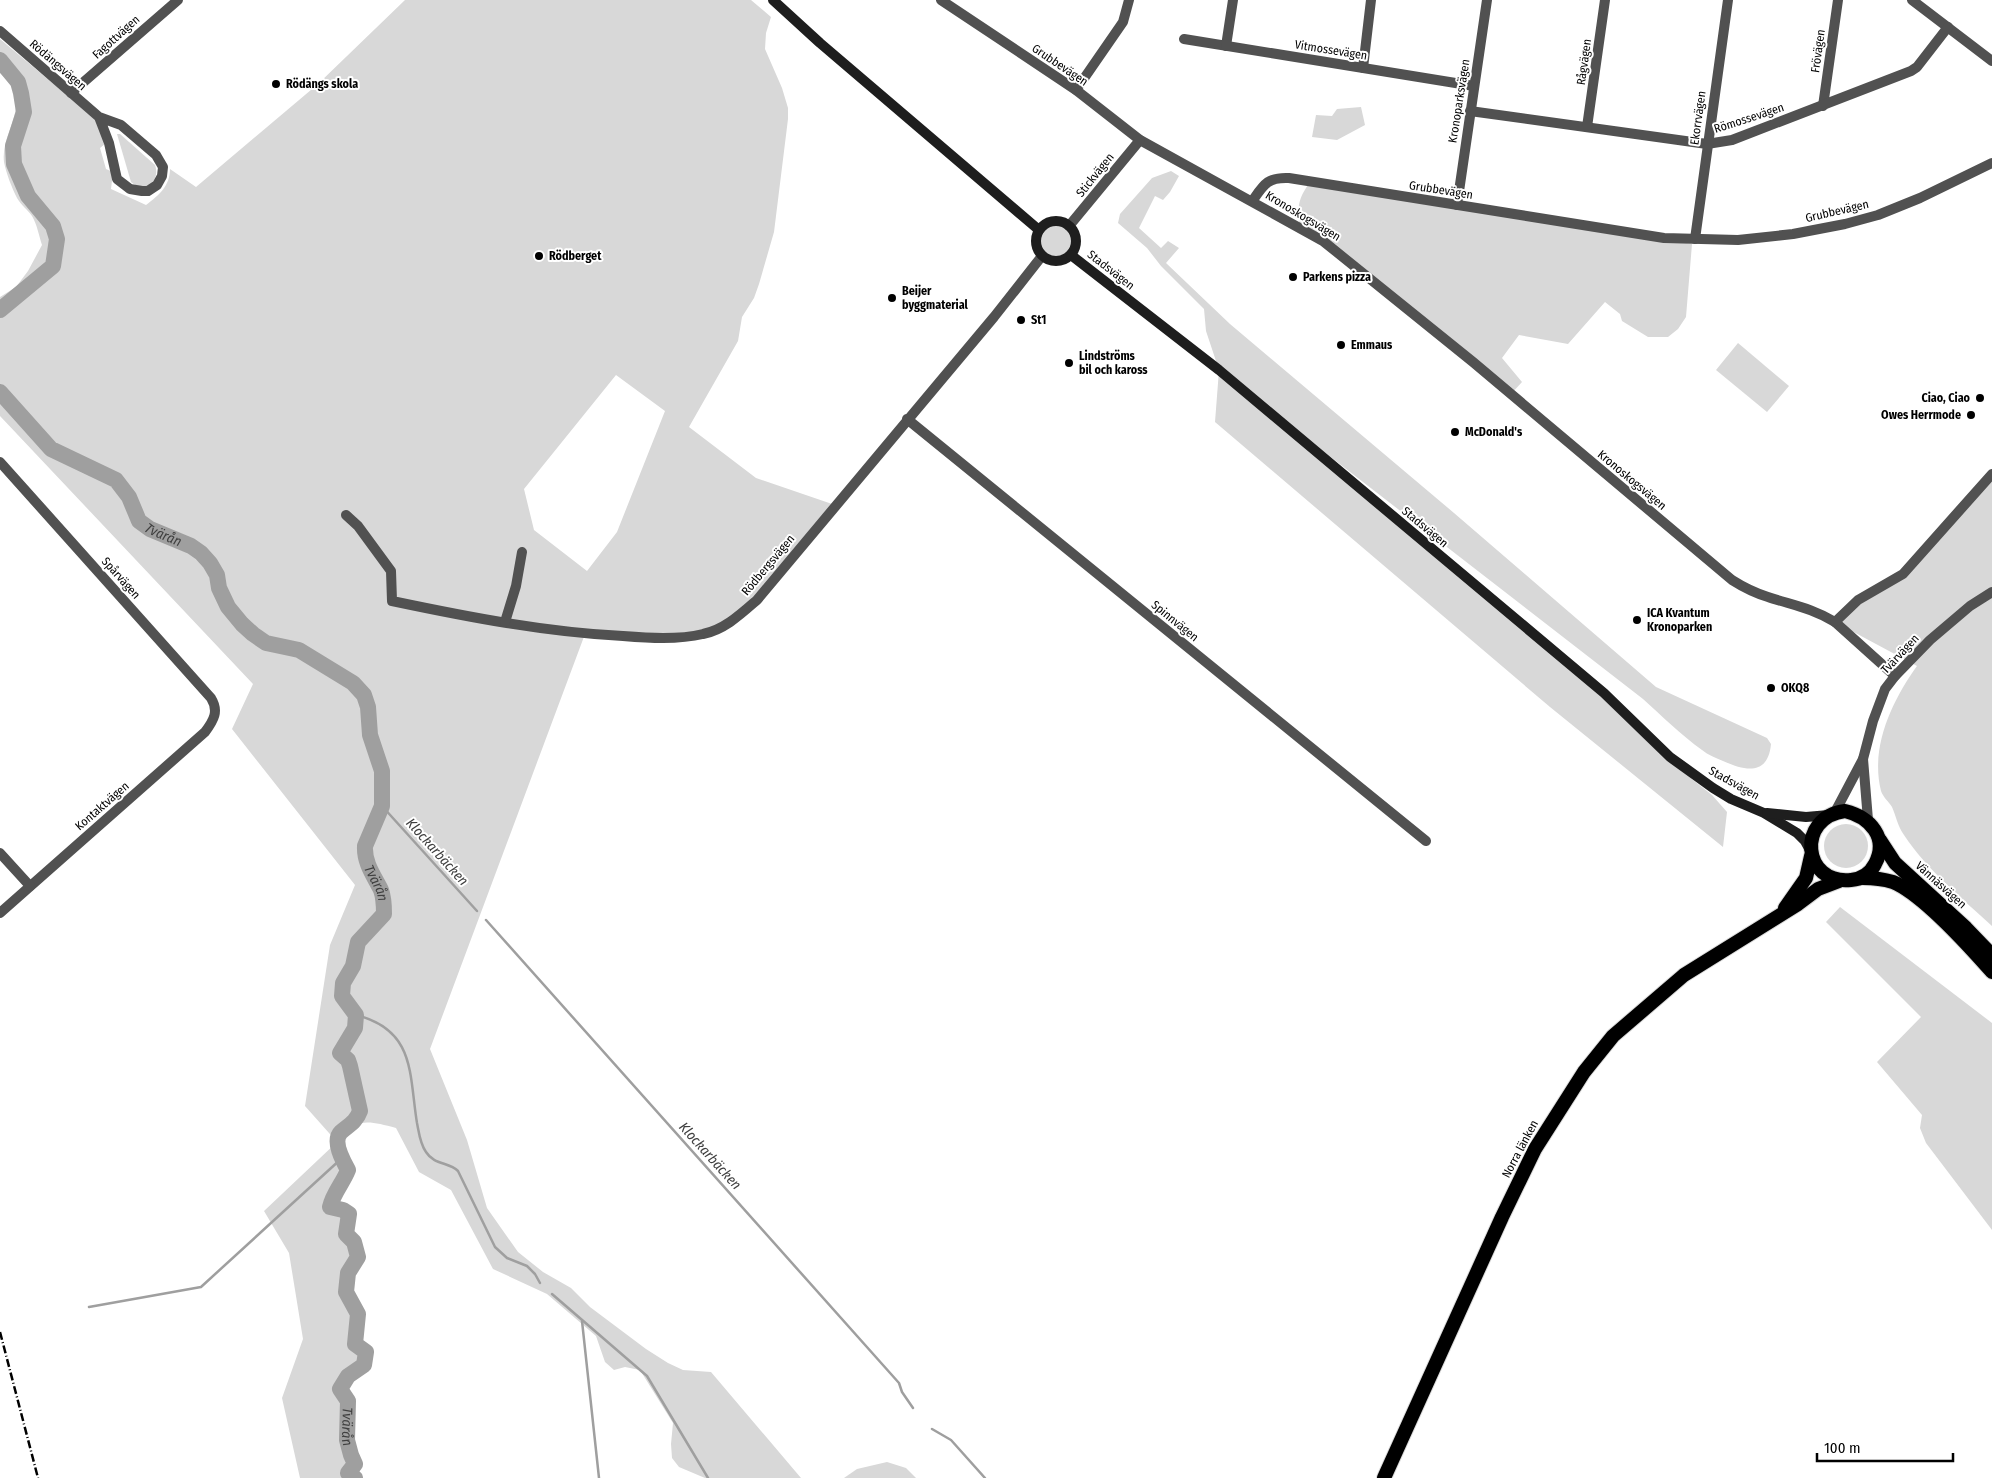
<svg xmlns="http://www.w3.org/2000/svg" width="1992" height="1478" viewBox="0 0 1992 1478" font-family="'Fira Sans Condensed',sans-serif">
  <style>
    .green { fill: #d8d8d8; fill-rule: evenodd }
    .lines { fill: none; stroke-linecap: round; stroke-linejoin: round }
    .stream { stroke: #9f9f9f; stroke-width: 2.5 }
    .river { stroke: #9f9f9f; stroke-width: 16 }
    .trunk-casing { stroke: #dbdbdb; stroke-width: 16 }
    .minor { stroke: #515151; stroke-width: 10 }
    .tertiary { stroke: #515151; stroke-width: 10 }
    .secondary { stroke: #1e1e1e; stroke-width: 10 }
    .trunk { stroke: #000; stroke-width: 14 }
    .rail { stroke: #000; stroke-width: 2.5; stroke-dasharray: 8 2.5 1 2.5; stroke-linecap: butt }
    .poi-dot { fill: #000; stroke: #fff; stroke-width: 2 }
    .labels { text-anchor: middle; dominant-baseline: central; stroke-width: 4; stroke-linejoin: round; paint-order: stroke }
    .street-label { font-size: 12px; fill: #000; stroke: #fff }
    .poi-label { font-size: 12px; font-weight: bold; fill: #000; stroke: #fff; text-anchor: start }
    .water-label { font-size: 14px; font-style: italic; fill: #404040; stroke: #fff }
  </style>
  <rect width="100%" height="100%" fill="#fff"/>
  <g class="green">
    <path d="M405,0H751L771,17L766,33L765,49L782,88L788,108V119L774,232L759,284L754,298L742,317L738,341L689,427L756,478L835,505L757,600L704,634H585L430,1049L467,1140L487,1208L518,1252L543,1272L571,1288L590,1307L646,1349L668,1363L683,1370L711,1372L801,1478H705L679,1467L672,1458L671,1444L673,1423L640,1370L625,1367L614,1370L605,1362L596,1336L547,1294L493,1269L451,1190L419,1172L396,1128C372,1122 361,1118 339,1133C336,1147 342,1158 348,1170C344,1183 333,1193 330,1207L343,1210L349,1214L347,1234L354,1242L358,1257L348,1273L346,1292L358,1314L355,1344L366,1352L364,1365L348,1376L340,1389L348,1401L347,1440L351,1455L355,1464L349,1473L355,1478H300L282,1398L303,1339L289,1253L264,1211L337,1142L305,1106L330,945L355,885L232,729L253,684L0,416V297L16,287L28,271L42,245C39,236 37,224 32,216C28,210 21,205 17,198C12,188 6,173 4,162C0,130 36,104 0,73V39L100,123L106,143L100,148L106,169L113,172L111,189L146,205C159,195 170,186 170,169L196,187L318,84ZM616,375L665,411L617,532L587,571L534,530L524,489Z"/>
    <polygon points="1361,107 1365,125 1337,140 1312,137 1316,115 1332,116 1337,109"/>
    <path d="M117,134H120L155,165C161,181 144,194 131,182Z"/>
    <path d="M1171,171L1179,176L1170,192L1163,200L1155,196L1139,228L1161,248L1168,241L1179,248L1166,263L1230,324L1454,513L1656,687L1767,738L1771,744C1768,776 1745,771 1723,761C1716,758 1708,755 1702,750C1681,735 1662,716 1643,699L1234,382L1604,693L1693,780L1712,795L1727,812L1723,847L1550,707L1215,422L1219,370L1206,331L1204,309L1161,266L1147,248L1118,223L1120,214L1152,178Z"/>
    <path d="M1310,182L1692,244L1686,317L1678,329L1668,337H1648L1622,321L1620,314L1605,302L1568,344L1519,335L1502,358L1522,382L1511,394L1300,227C1297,206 1298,199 1310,182Z"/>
    <circle cx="1056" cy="241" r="16"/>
    <polygon points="1738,343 1789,386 1767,412 1716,370"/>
    <path d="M1992,474V926C1962,898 1927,870 1904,835C1898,827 1896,816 1892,807C1889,802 1883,797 1881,791C1870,747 1892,701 1917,666L1835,622L1889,583Z"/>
    <circle cx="1846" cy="846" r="22"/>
    <polygon points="1840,907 1992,1023 1992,1230 1926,1143 1920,1128 1922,1115 1877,1062 1921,1017 1826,922"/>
    <polygon points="887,1462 906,1468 916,1478 844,1478 857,1469"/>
  </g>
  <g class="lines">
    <g class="stream">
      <polyline points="382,806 477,911"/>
      <polyline points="486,920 899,1383 902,1392 913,1408"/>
      <path d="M356,1015C416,1030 409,1075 417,1123C419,1133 420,1144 426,1152C434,1165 449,1162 458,1171L495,1247L507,1258L527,1266L535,1274L540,1283"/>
      <polyline points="552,1294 647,1376 708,1478"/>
      <polyline points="89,1307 201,1287 342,1158"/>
      <polyline points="582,1321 599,1478"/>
      <polyline points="932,1429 951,1440 985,1478"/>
    </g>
    <g class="river">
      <polyline points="0,60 18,82 21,93 24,112 13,146 14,164 28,196 53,226 57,239 53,266 0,310"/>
      <path id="s1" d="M0,392L51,449L116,480L129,497L139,521L150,529L191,546L201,553L210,563L217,575L219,588L228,607L242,624L253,634L266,643L299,650L353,683L364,695L368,707L370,735L382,771V806L365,846C364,863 374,876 381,890C384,898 384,906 384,914L358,942L353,966L343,983L342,996L356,1015L355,1028L340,1053L348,1060L350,1066L360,1111C356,1122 349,1125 341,1132C332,1141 343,1161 348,1170C343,1183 333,1193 330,1207L343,1210L349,1214L346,1234L354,1242L358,1257L348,1273L346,1292L358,1314L355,1344L366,1352L364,1365L348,1376L340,1389L348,1401L347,1440L351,1455L355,1464L348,1473L355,1478"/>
    </g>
    <defs>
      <g id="trunk">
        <path d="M1845,811C1870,817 1889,838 1875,864C1870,874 1862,879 1851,880C1802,885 1796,817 1845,811Z"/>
        <polyline points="1880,840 1895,863 1966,928 1992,955"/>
        <path d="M1863,878C1873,878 1883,879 1893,882C1922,894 1970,947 1992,972"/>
        <polyline points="1785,908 1806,878 1811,856"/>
        <polyline points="1384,1478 1502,1217 1535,1149 1584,1072 1613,1036 1684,975 1798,904 1818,889 1839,881"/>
      </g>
    </defs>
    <use href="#trunk" class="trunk-casing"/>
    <g class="minor">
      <path d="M941,0L1076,90L1140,140L1323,241L1473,362L1732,580C1743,587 1755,593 1768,597C1792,605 1812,608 1835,622L1895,676"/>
      <polyline points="1912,0 1992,61"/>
      <polyline points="0,31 99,117 121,125 156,155 163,167 162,176 157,185 148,191 142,191 130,189 117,179 109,143 99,117"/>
      <polyline points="1184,39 1474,86"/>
      <polyline points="1226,46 1233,0"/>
      <polyline points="1363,68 1371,0"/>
      <polyline points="1076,90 1123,22 1129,0"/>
      <polyline points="71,93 178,0"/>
      <polyline points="1823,106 1838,0"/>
      <polyline points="1470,111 1707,144 1732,140 1911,71 1917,67 1948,27"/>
      <polyline points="1587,127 1605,0"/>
      <path d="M1253,200C1264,184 1268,177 1289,178L1664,238L1738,240L1793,234L1845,224L1878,215L1920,198L1992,163"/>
      <polyline points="1457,205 1487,0"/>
      <polyline points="1069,226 1140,140"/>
      <polyline points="1695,239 1728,0"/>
      <polyline points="907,419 1426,841"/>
      <path d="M0,462L211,698C219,711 214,720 205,732L0,913"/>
      <path d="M346,515L358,526L391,571L392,601C468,617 545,632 623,636C648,638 678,640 703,634C724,630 741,614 757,600L994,317L1042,256"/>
      <polyline points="505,622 516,586 522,552"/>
      <polyline points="1835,622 1858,600 1903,574 1992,474"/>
      <polyline points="0,853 30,886"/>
    </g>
    <g class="tertiary">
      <polyline points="1863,759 1868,820"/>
      <polyline points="1835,812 1863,759 1873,721 1885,689 1895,676 1930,640 1970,606 1992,592"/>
    </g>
    <g class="secondary">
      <polyline points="773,0 820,43 1039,230"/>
      <circle cx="1056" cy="241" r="20"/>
      <polyline points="1071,255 1219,370 1604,693 1670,757 1713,788 1731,799 1764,813 1797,833 1805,841 1810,850"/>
      <polyline points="1767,813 1806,817 1829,815"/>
    </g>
    <use href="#trunk" class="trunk"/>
    <polyline class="rail" points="0,1332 38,1478"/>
  </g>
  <g class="poi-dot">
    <circle cx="276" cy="84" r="5"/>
    <circle cx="539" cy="256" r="5"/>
    <circle cx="1293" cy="277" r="5"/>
    <circle cx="892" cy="298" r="5"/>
    <circle cx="1021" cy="320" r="5"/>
    <circle cx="1341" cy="345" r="5"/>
    <circle cx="1069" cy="363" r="5"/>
    <circle cx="1980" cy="398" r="5"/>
    <circle cx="1971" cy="415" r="5"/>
    <circle cx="1455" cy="432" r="5"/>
    <circle cx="1637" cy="620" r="5"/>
    <circle cx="1771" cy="688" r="5"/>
  </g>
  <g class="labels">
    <g class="street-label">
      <text transform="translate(116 37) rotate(-42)">Fagottvägen</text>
      <text transform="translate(1331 50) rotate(9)">Vitmossevägen</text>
      <text transform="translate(1818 51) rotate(-82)">Frövägen</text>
      <text transform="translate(1584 62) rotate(-82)">Rågvägen</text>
      <text transform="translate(58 65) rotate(41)">Rödängsvägen</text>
      <text transform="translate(1060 65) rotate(34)">Grubbevägen</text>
      <text transform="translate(1459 101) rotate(-81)">Kronoparksvägen</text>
      <text transform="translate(1698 118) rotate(-82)">Ekorrvägen</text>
      <text transform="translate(1749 118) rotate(-18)">Römossevägen</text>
      <text transform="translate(1095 175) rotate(-51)">Stickvägen</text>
      <text transform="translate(1441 190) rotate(9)">Grubbevägen</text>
      <text transform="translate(1837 211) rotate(-13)">Grubbevägen</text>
      <text transform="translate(1303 216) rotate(31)">Kronoskogsvägen</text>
      <text transform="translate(1111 270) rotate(38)">Stadsvägen</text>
      <text transform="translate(1632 480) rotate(40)">Kronoskogsvägen</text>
      <text transform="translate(1425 527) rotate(40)">Stadsvägen</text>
      <text transform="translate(768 565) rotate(-50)">Rödbergsvägen</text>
      <text transform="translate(121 578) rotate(48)">Spårvägen</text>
      <text transform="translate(1175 621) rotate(39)">Spinnvägen</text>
      <text transform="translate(1900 654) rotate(-47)">Tvärvägen</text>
      <text transform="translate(1734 783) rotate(29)">Stadsvägen</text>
      <text transform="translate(102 806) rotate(-41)">Kontaktvägen</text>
      <text transform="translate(1941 885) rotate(42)">Vännäsvägen</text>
      <text transform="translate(1520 1149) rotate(-62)">Norra länken</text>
    </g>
    <g class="poi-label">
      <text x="286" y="84">Rödängs skola</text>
      <text x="549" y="256">Rödberget</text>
      <text x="1303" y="277">Parkens pizza</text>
      <text x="902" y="291">Beijer<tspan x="902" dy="14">byggmaterial</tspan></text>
      <text x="1031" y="320">St1</text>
      <text x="1351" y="345">Emmaus</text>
      <text x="1079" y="356">Lindströms<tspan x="1079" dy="14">bil och kaross</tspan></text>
      <text x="1970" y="398" text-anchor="end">Ciao, Ciao</text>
      <text x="1961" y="415" text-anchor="end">Owes Herrmode</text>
      <text x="1465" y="432">McDonald's</text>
      <text x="1647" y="613">ICA Kvantum<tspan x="1647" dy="14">Kronoparken</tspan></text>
      <text x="1781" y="688">OKQ8</text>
    </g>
    <g class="water-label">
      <text stroke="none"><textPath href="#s1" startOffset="224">Tvärån</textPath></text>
      <text transform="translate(437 852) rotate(48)">Klockarbäcken</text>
      <text stroke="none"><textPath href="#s1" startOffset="690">Tvärån</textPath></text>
      <text transform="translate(710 1156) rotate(48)">Klockarbäcken</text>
      <text stroke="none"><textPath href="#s1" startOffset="1320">Tvärån</textPath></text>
    </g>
  </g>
  <path d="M1817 1453v8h136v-8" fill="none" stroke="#000000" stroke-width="2.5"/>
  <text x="1824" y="1453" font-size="15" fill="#000000" stroke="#ffffff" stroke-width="4" paint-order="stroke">100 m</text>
</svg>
